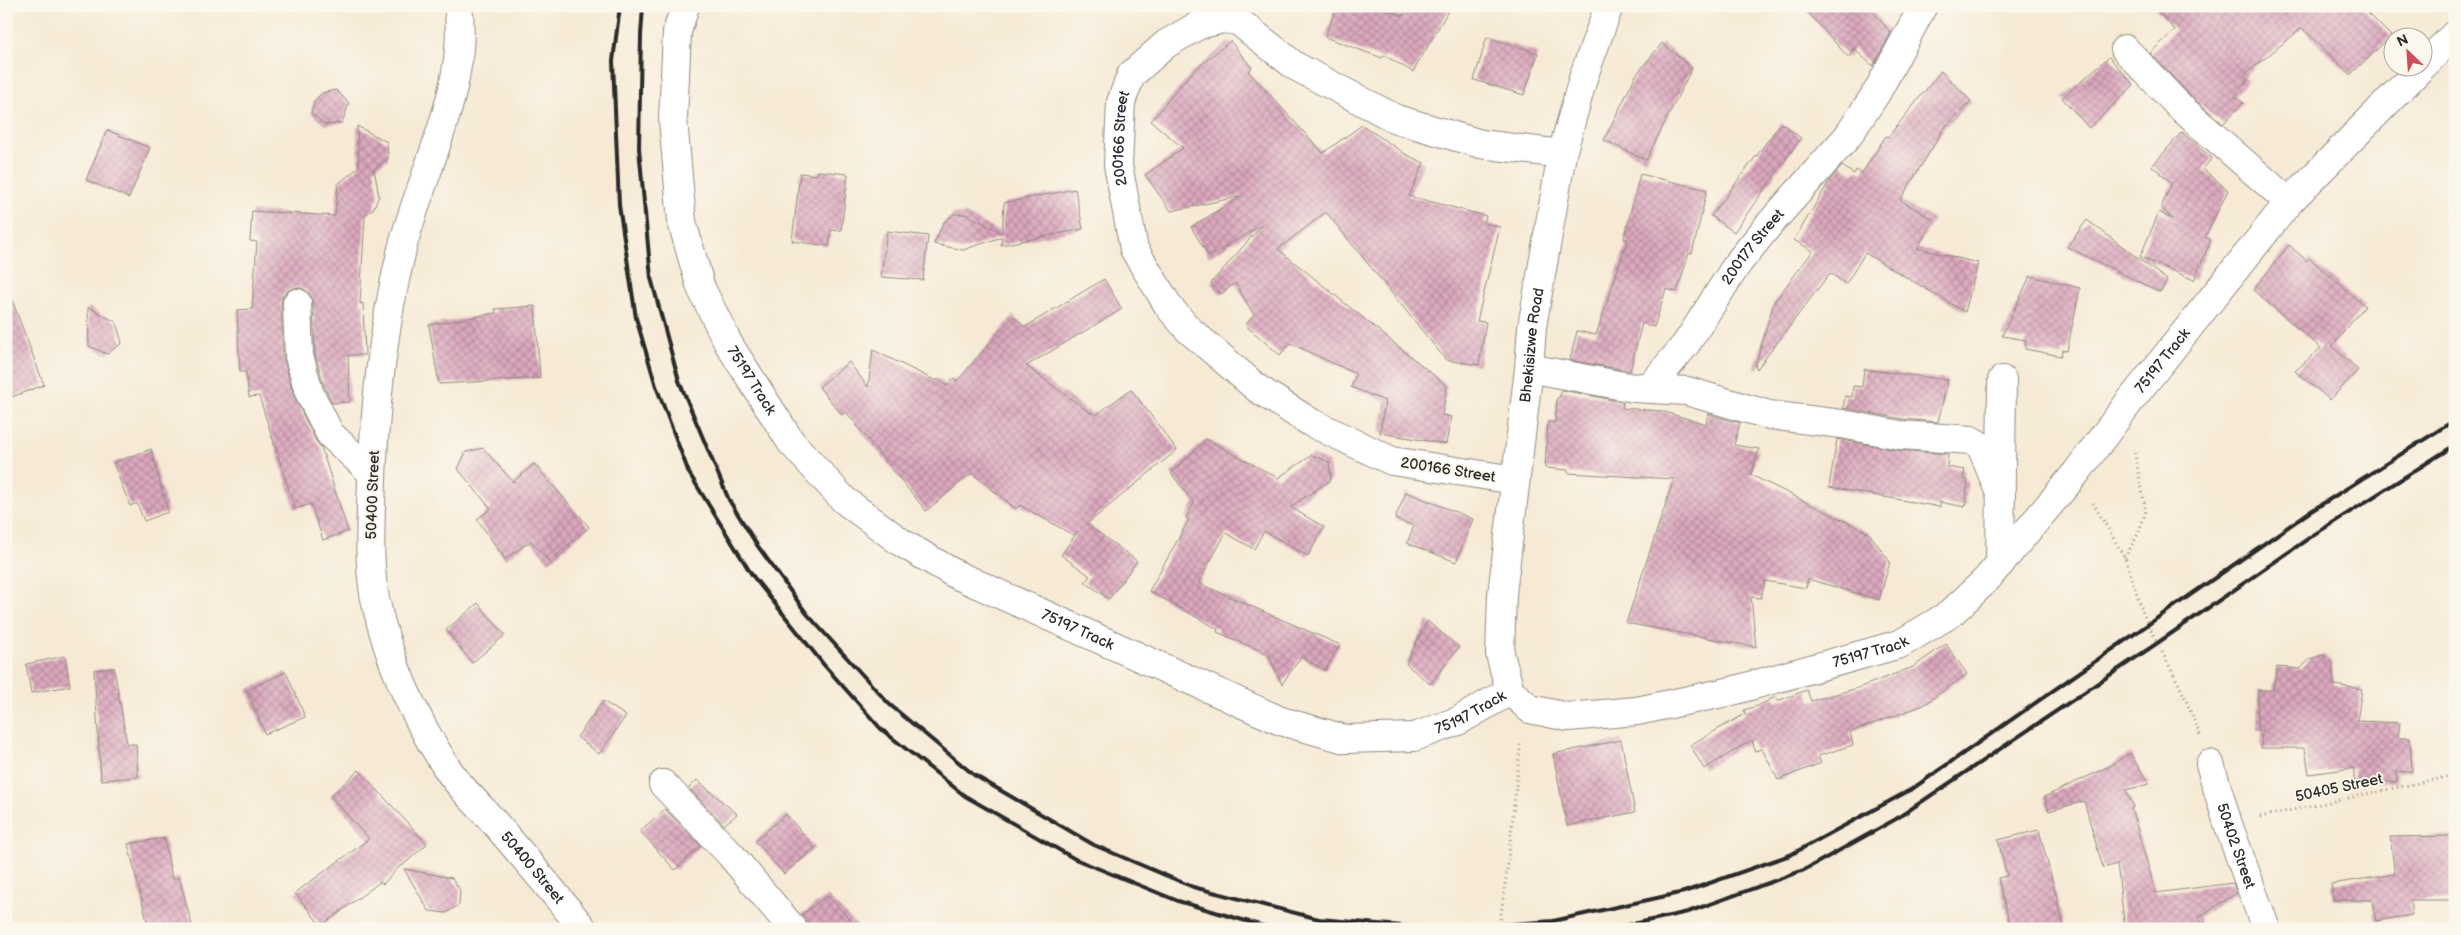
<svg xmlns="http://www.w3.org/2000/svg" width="2461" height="935" viewBox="0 0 2461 935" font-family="'Balsamiq Sans',sans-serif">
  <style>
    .building { fill: url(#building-cross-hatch) }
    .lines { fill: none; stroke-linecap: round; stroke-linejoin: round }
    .street-casing { stroke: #908a80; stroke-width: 30 }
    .path { stroke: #908a80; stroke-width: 3; stroke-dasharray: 1 4; stroke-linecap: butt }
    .street { stroke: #fff; stroke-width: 28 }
    .rail { stroke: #2b2b2b; stroke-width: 4 }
    .path-bridge { stroke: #908a80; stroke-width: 3; stroke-dasharray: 1 4; stroke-linecap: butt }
    .labels { text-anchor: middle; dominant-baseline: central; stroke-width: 4; stroke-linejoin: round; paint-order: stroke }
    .street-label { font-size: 15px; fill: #2b2b2b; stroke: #fbf7ec }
  </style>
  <defs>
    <pattern id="building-cross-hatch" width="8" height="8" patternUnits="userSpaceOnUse" patternTransform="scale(1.25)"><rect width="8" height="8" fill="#dca8be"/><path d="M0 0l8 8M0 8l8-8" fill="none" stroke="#b3899b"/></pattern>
  </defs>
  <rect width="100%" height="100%" fill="#fbf7ec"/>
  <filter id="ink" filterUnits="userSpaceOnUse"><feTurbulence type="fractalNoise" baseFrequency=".02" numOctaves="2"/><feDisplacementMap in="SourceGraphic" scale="10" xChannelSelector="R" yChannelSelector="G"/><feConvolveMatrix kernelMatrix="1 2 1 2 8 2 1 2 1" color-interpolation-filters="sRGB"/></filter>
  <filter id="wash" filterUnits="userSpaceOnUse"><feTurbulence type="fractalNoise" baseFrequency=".0096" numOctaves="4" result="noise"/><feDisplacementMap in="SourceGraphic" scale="20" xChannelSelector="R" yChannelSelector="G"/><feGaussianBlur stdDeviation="1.12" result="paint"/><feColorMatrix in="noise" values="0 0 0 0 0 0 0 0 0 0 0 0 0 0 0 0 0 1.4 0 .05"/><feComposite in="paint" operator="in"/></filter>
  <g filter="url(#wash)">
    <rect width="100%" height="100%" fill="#f6ead5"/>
    <g id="blocks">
      <g class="building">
        <polygon points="1337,6 1375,6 1403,16 1407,6 1451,6 1413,72 1384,55 1382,58 1325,37"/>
        <polygon points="1802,6 1868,6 1891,33 1873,66 1853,48 1849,58"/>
        <polygon points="2153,6 2361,6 2391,36 2350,75 2302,28 2243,76 2248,80 2235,96 2243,103 2223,124 2190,95 2150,53 2175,30"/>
        <polygon points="1487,37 1538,53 1524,95 1474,80"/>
        <polygon points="1230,41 1252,68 1248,71 1323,153 1362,125 1407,155 1424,163 1409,196 1486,216 1484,223 1500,227 1477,321 1486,322 1479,365 1446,360 1326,212 1278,249 1447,386 1442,415 1451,417 1446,444 1380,433 1385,401 1351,387 1356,374 1290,343 1280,355 1245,325 1254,315 1235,283 1221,294 1211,283 1263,224 1209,257 1191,227 1242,196 1171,211 1145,175 1183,148 1151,121 1192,72"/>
        <polygon points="1662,43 1692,68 1646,160 1604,140 1636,75"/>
        <polygon points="2109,57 2134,85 2089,128 2062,98"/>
        <polygon points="1941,71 1971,101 1945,127 1900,200 1934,220 1917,248 1978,263 1965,312 1865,253 1846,284 1830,273 1757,369 1755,367 1774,302 1813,251 1794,240 1830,180 1842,166 1854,174 1856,170 1862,173 1886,136 1888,137"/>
        <polygon points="336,90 349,103 342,123 325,125 311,113 314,101 322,93"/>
        <polygon points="1781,123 1801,138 1734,232 1711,216"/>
        <polygon points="357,126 387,142 388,159 374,169 379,196 373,209 365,215 360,304 363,303 365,355 348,355 350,402 332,403 324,386 315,354 313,302 310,294 304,289 296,287 289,290 283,295 281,304 283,357 294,396 316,441 321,447 348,531 323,540 311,504 295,509 259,396 249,397 246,372 240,372 237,310 252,309 257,242 250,241 252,211 335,216 338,184 359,167"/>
        <polygon points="107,130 150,148 129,198 86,180"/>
        <polygon points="2182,132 2212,158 2203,169 2228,190 2205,237 2211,240 2194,280 2140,257 2159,212 2172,219 2161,207 2172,183 2152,166"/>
        <polygon points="818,171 848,174 841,231 831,230 829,246 792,241 800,173 817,175"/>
        <polygon points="1640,174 1707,190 1692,254 1689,253 1677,292 1666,289 1654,327 1642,323 1630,371 1570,360 1577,331 1596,335 1628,239 1624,239"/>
        <polygon points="1075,189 1083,229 1001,245 1002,237 963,250 934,244 944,222 954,214 966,214 1002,233 1004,203"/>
        <polygon points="2087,220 2167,280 2160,292 2067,247"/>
        <polygon points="887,231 928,236 923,280 881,277"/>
        <polygon points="2289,245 2307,261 2309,258 2365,306 2332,346 2358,370 2330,400 2295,371 2321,348 2253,290"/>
        <polygon points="2030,276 2080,288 2067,351 2062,350 2061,356 2025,349 2026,340 2002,336"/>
        <polygon points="1104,279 1122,309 1026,366 1092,414 1093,412 1096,415 1131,389 1177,450 1087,524 1137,561 1109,599 1085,582 1090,576 1061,555 1078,531 1073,535 1020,505 1016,509 972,473 926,511 846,412 842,415 819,387 849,362 868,387 873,350 936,381 938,379 947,386 953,378 957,381 1013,316 1025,327"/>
        <polygon points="6,292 9,292 44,385 6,399"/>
        <polygon points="535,306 540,378 439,384 429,325 496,313 495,309"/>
        <polygon points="88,307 116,322 122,343 107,354 89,346"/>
        <polygon points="1864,369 1948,380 1938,422 1902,419 1843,408 1845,396 1852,397 1853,386 1862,387"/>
        <polygon points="1562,390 1623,402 1622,408 1661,411 1706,424 1708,414 1740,423 1734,445 1759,449 1751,475 1869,533 1890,562 1879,600 1808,579 1806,588 1765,581 1761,598 1751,597 1756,647 1626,623 1674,479 1568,473 1568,470 1545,468 1548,422 1555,422 1557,398 1559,398"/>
        <polygon points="1206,439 1278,478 1312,455 1329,462 1331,480 1290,507 1324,527 1308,556 1264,531 1254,549 1226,533 1198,583 1340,645 1325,670 1301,657 1282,684 1268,654 1217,632 1218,629 1149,591 1189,520 1186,518 1194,503 1171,473"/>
        <polygon points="1837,439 1897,450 1948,454 1947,467 1965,470 1963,479 1968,480 1965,507 1940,502 1940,507 1829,487"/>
        <polygon points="483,448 513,482 534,464 589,527 549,562 531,541 505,559 477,519 491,509 458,469 466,452"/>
        <polygon points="151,449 168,512 144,521 137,503 130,506 113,463"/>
        <polygon points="1406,492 1473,519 1456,562 1407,543 1414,526 1395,519"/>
        <polygon points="478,603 505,635 472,663 446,630"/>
        <polygon points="1427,621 1459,647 1430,684 1406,664"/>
        <polygon points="1946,644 1967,674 1924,705 1850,732 1853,745 1818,756 1821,763 1778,780 1762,749 1755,751 1752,740 1704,769 1690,745 1745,714 1744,710 1758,706 1775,697 1777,701 1807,690 1811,701 1858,688 1913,667"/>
        <polygon points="2323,655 2332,663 2334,685 2362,689 2357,721 2400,723 2398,738 2410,738 2412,771 2396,772 2397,782 2354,781 2354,768 2309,774 2305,748 2261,748 2262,730 2257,730 2258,690 2273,690 2277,667 2300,669 2310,659"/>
        <polygon points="65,656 70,686 31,693 26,664"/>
        <polygon points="114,668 127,744 136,744 138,777 101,780 94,670"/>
        <polygon points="286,672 305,717 265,734 247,690"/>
        <polygon points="603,701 626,716 599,754 577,737"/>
        <polygon points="1621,740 1635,812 1567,826 1553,754"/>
        <polygon points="2130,753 2149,784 2126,790 2134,807 2131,808 2156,893 2233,883 2237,893 2199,917 2200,929 2125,929 2117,864 2103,868 2084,801 2049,811 2044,797 2110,766"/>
        <polygon points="359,770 427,844 402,866 401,865 383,884 380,882 321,926 295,893 369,839 330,796"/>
        <polygon points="697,780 737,814 724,825 689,788"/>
        <polygon points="665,809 701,846 675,870 640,831"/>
        <polygon points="786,814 815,848 784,874 755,841"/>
        <polygon points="2039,830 2065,929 2011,929 1998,878 2007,876 1998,840"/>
        <polygon points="2455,836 2455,900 2410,900 2412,915 2376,921 2372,900 2333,900 2331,884 2395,874 2390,837"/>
        <polygon points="164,838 172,879 179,877 193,929 149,929 128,844"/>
        <polygon points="404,869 452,878 460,890 459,905 446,913 429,911"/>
        <polygon points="827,896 860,929 808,929 801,915"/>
      </g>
    </g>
  </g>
  <g filter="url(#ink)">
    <use href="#blocks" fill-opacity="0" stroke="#908a80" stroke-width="1"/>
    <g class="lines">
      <defs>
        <g id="street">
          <path id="s1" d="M458,6C470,85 421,174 402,249C382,330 373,425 371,508C370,539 369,573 376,603C389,662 414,717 447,768C459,787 478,804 493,821C524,857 554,892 583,929"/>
          <path id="s2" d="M685,6L677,32L673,119L682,222L701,288L728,343L791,442L844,500L902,543L955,574L1281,721L1345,739L1414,737L1458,721L1510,691"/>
          <polyline points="2125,49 2179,106 2289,202"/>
          <polyline points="2424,65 2455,34"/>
          <polyline points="297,303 299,356 309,392 330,434 372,473"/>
          <path id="s3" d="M1529,368L1634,388L1648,386L1656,380L1686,344L1738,263L1767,227L1848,136L1877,92L1923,6"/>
          <polyline points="1634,388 1687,391 1769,415 1842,424 1900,435 1971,440 1981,446 2001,496"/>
          <path id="s4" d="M1515,480L1392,461L1310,422L1258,389L1188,329L1169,307L1134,249L1118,165L1121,102L1131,75L1166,44L1199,25L1223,19L1238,21L1295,66L1396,119L1481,144L1562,154"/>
          <polyline points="2000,564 2002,380"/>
          <path id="s5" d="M1510,691L1530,709L1568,717L1637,711L1732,691L1900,644L1950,614L1986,580L2076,473L2130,401L2289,202L2421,68"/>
          <path id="s6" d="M1510,691L1500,654L1502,594L1529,368L1532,327L1562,154L1584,75L1609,6"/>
          <path id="s7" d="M2210,764L2228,824L2266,929"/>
          <polyline points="663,784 730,854 793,929"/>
        </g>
      </defs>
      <use href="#street" class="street-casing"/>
      <g class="path">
        <polyline points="2093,503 2125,558 2144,616 2184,695 2200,735"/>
        <polyline points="2125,558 2138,534 2146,511 2134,449"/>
        <polyline points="2260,817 2455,775"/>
        <polyline points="1507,870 1521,741"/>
      </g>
      <use href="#street" class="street"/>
      <g class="rail">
        <polyline points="620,6 613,61 619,205 636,318 656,386 689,473 752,575 824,665 881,729 965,796 1075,859 1178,901 1273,929"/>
        <polyline points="643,6 641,35 639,148 651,278 679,381 729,500 757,545 807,614 889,704 974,775 1094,845 1193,887 1319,919 1438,929"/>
        <polyline points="1442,929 1553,921 1684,892 1790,855 1912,789 2308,513 2455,420"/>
        <polyline points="1610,929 1688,912 1804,870 1896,819 2156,644 2312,536 2455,445"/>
      </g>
      <polyline class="path-bridge" points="1499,929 1507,870"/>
    </g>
  </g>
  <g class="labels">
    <g class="street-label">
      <text stroke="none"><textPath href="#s4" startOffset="578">200166 Street</textPath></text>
      <text stroke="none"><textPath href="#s3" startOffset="296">200177 Street</textPath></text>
      <text stroke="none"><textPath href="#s6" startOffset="349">Bhekisizwe Road</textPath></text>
      <text stroke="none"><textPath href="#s5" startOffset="796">75197 Track</textPath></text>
      <text stroke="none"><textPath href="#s2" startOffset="392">75197 Track</textPath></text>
      <text transform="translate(1448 470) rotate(9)">200166 Street</text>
      <text transform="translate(373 495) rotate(-88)">50400 Street</text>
      <text stroke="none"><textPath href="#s2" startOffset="812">75197 Track</textPath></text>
      <text stroke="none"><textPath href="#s5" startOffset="376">75197 Track</textPath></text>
      <text stroke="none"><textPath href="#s2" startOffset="1232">75197 Track</textPath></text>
      <text transform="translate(2339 788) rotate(-12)">50405 Street</text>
      <text stroke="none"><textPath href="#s7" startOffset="86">50402 Street</textPath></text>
      <text stroke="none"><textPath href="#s1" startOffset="920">50400 Street</textPath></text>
    </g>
  </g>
  <rect width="2461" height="935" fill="none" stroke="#fbf7ec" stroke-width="25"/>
  <g transform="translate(2408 52) rotate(335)"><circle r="24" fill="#fbf7ec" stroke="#a8a59f"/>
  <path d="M0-4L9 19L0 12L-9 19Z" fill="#d1495b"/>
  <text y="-8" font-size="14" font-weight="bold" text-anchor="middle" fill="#2b2b2b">N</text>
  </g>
</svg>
